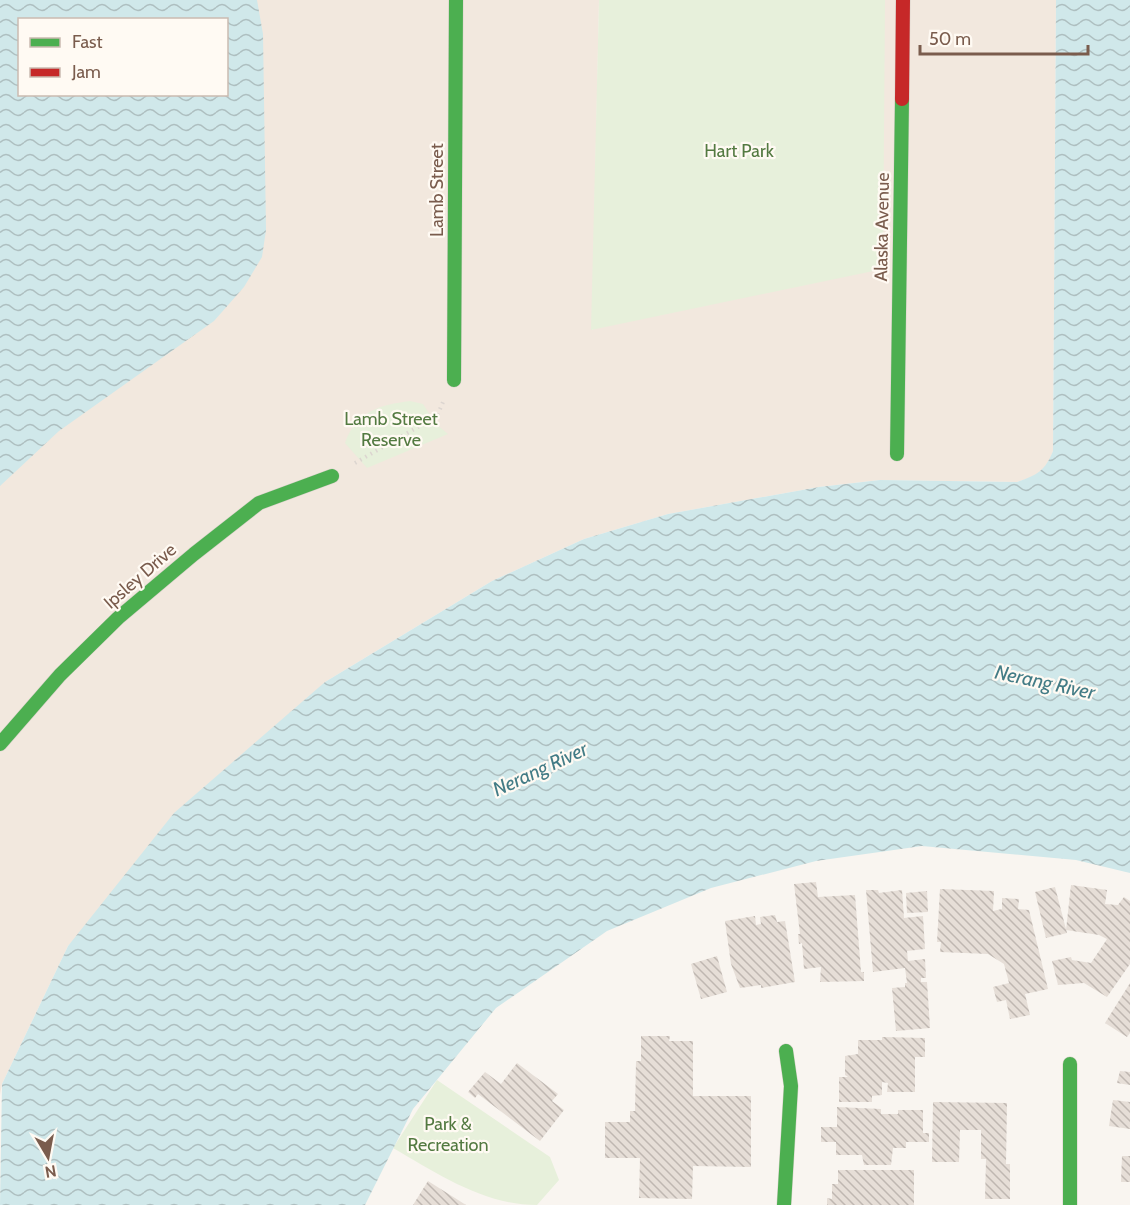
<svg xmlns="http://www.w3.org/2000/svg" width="1130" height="1205" viewBox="0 0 1130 1205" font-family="Cabin,sans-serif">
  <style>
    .residential { fill: #f2e8de; fill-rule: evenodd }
    .green { fill: #e7f0db }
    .water { fill: url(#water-waves); fill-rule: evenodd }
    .building { fill: url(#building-back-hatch) }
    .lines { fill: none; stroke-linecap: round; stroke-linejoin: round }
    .fast-casing { stroke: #d9d2cb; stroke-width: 15 }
    .jam-casing { stroke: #d9d2cb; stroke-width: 15 }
    .path { stroke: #dcd5d0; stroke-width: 4; stroke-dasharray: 1.5 4.5; stroke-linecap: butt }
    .fast { stroke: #4caf50; stroke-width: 14 }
    .jam { stroke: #c62828; stroke-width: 14 }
    .labels { text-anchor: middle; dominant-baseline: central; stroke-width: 4.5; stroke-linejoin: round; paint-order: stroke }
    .park-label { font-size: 18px; fill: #537a41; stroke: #fffaf3 }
    .street-label { font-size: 18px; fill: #7a5c4d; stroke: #fffaf3 }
    .water-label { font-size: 20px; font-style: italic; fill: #437c86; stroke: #fffaf3 }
  </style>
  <defs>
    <pattern id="water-waves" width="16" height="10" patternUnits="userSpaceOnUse" patternTransform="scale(1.5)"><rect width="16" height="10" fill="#d0e8ea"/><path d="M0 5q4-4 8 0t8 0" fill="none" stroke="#aebfc0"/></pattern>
    <pattern id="building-back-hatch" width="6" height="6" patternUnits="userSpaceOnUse" patternTransform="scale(1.5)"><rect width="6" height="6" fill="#e6ded7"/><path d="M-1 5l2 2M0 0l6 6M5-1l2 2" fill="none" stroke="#bfb7b1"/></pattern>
  </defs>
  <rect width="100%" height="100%" fill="#f9f5f0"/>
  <path class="residential" d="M0,0H599L592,330L885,0H1056L1053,451L1047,467L1036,476L1017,482L880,480L819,487L668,514L584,539L492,581L325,682L68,946L2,1084L0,1095ZM20,20H226V94H20Z"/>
  <g class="green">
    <polygon points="599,0 885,0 883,269 591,330"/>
    <path d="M410,401L423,404L436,424L448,434L367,468L345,443C356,411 380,405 410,401Z"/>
    <path d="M437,1080L550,1157L559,1180L537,1205C484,1205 438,1174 393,1148Z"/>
  </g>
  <g class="water">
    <path d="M0,0H257L263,34L266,230L262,257L244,287L214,321L59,431L0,486ZM20,20H226V94H20Z"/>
    <path d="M1056,0H1130V873L1076,860L922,846L816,861L711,888L607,931L496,1008L413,1109L365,1205H0L2,1084L68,946L174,813L325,682L492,581L584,539L668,514L819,487L880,480L1017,482C1037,475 1045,471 1053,451Z"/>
  </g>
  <g class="building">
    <polygon points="816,882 818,897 855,895 861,972 864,972 864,981 820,982 821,967 804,969 802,943 799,944 798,934 800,934 794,884"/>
    <polygon points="1071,885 1107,890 1105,904 1118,905 1124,897 1130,901 1130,964 1107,997 1084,983 1058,985 1052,961 1071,957 1072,960 1091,963 1107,939 1099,935 1066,930"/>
    <polygon points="1055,887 1067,933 1046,938 1035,892"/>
    <polygon points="940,889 994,891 993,911 1002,909 1002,898 1019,899 1018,909 1029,910 1048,989 1025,994 1030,1015 1010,1019 1006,1000 997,1002 993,987 1009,983 1004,964 988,954 940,952 941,942 937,942"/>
    <polygon points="866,890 878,890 879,893 902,890 904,918 923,916 925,949 907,951 908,961 925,959 926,978 921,978 921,982 927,982 930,1028 896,1031 892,988 905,987 905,983 907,983 905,968 873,972"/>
    <polygon points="927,891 928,912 907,913 906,893"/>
    <polygon points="775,915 777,922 785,921 795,982 761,988 761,985 740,988 731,964 725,921 755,916 756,925 761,924 760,917"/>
    <polygon points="717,956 727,992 701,999 691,964"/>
    <polygon points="1130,983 1130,1033 1127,1037 1105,1023"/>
    <polygon points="641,1036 670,1036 669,1041 693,1041 693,1096 751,1096 751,1167 693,1166 692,1199 639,1198 640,1158 605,1158 605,1122 630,1122 630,1111 635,1111 636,1061 641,1061"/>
    <polygon points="882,1037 925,1038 925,1057 915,1057 915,1092 887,1092 888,1083 882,1082 882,1095 872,1096 872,1102 839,1102 839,1077 848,1077 845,1075 845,1056 858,1054 858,1040 882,1040"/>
    <polygon points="517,1063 558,1094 552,1101 564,1110 540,1141 478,1094 475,1098 468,1092 485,1072 501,1084"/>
    <polygon points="1120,1071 1130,1072 1130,1085 1117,1083"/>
    <polygon points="1113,1100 1130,1102 1130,1129 1109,1126"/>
    <polygon points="933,1102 1007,1103 1006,1164 1010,1164 1010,1199 985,1199 986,1159 981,1159 981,1130 960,1130 959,1162 932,1162"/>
    <polygon points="837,1107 881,1109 881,1114 898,1114 898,1110 923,1110 923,1133 929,1133 929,1142 906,1142 906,1148 893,1148 891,1165 864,1165 862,1155 836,1155 836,1142 821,1142 821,1127 837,1127"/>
    <polygon points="1122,1156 1130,1156 1130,1182 1121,1182"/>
    <polygon points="838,1170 914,1170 914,1205 827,1205 827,1198 832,1199 832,1184 838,1184"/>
    <polygon points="428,1181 466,1205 413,1205"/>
  </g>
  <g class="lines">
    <defs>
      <g id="fast">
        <polyline points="454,380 456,0"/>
        <polyline points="897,454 902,99"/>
        <polyline points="0,744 60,675 118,618 194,554 259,503 332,476"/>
        <polyline points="1070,1064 1070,1205"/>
        <polyline points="784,1205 791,1086 786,1051"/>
      </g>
      <polyline id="jam" points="902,99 903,0"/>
    </defs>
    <use href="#fast" class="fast-casing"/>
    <use href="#jam" class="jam-casing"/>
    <polyline class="path" points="355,463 437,416 443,402"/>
    <use href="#fast" class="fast"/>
    <use href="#jam" class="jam"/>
  </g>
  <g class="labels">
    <g class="park-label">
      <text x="739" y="151">Hart Park</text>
      <text x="391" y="419">Lamb Street<tspan x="391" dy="21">Reserve</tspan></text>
      <text x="448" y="1124">Park &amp;<tspan x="448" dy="21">Recreation</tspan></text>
    </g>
    <g class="street-label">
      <text transform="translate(437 190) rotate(-90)">Lamb Street</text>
      <text transform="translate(882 227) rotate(-89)">Alaska Avenue</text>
      <text transform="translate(140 576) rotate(-41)">Ipsley Drive</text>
    </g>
    <g class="water-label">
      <text transform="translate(1045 682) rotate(12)">Nerang River</text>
      <text transform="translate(540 769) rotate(-25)">Nerang River</text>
    </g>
  </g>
  <rect x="18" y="18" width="210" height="78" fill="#fffaf3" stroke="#cabbb1" stroke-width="1.5"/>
  <rect x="30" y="38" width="30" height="9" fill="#4caf50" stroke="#cabbb1" stroke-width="1.5"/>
  <text x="72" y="48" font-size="18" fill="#7a5c4d">Fast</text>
  <rect x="30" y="68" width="30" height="9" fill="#c62828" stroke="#cabbb1" stroke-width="1.5"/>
  <text x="72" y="78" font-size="18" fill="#7a5c4d">Jam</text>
  <g transform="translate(48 1157) rotate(170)" stroke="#fffaf3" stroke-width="4.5" paint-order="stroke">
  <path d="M0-4.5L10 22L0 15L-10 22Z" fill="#7a5c4d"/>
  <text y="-9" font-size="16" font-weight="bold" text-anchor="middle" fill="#7a5c4d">N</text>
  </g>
  <path d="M920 45v9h168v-9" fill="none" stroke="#7a5c4d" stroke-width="3"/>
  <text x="929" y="45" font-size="18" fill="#7a5c4d" stroke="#fffaf3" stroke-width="4.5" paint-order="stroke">50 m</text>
</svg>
